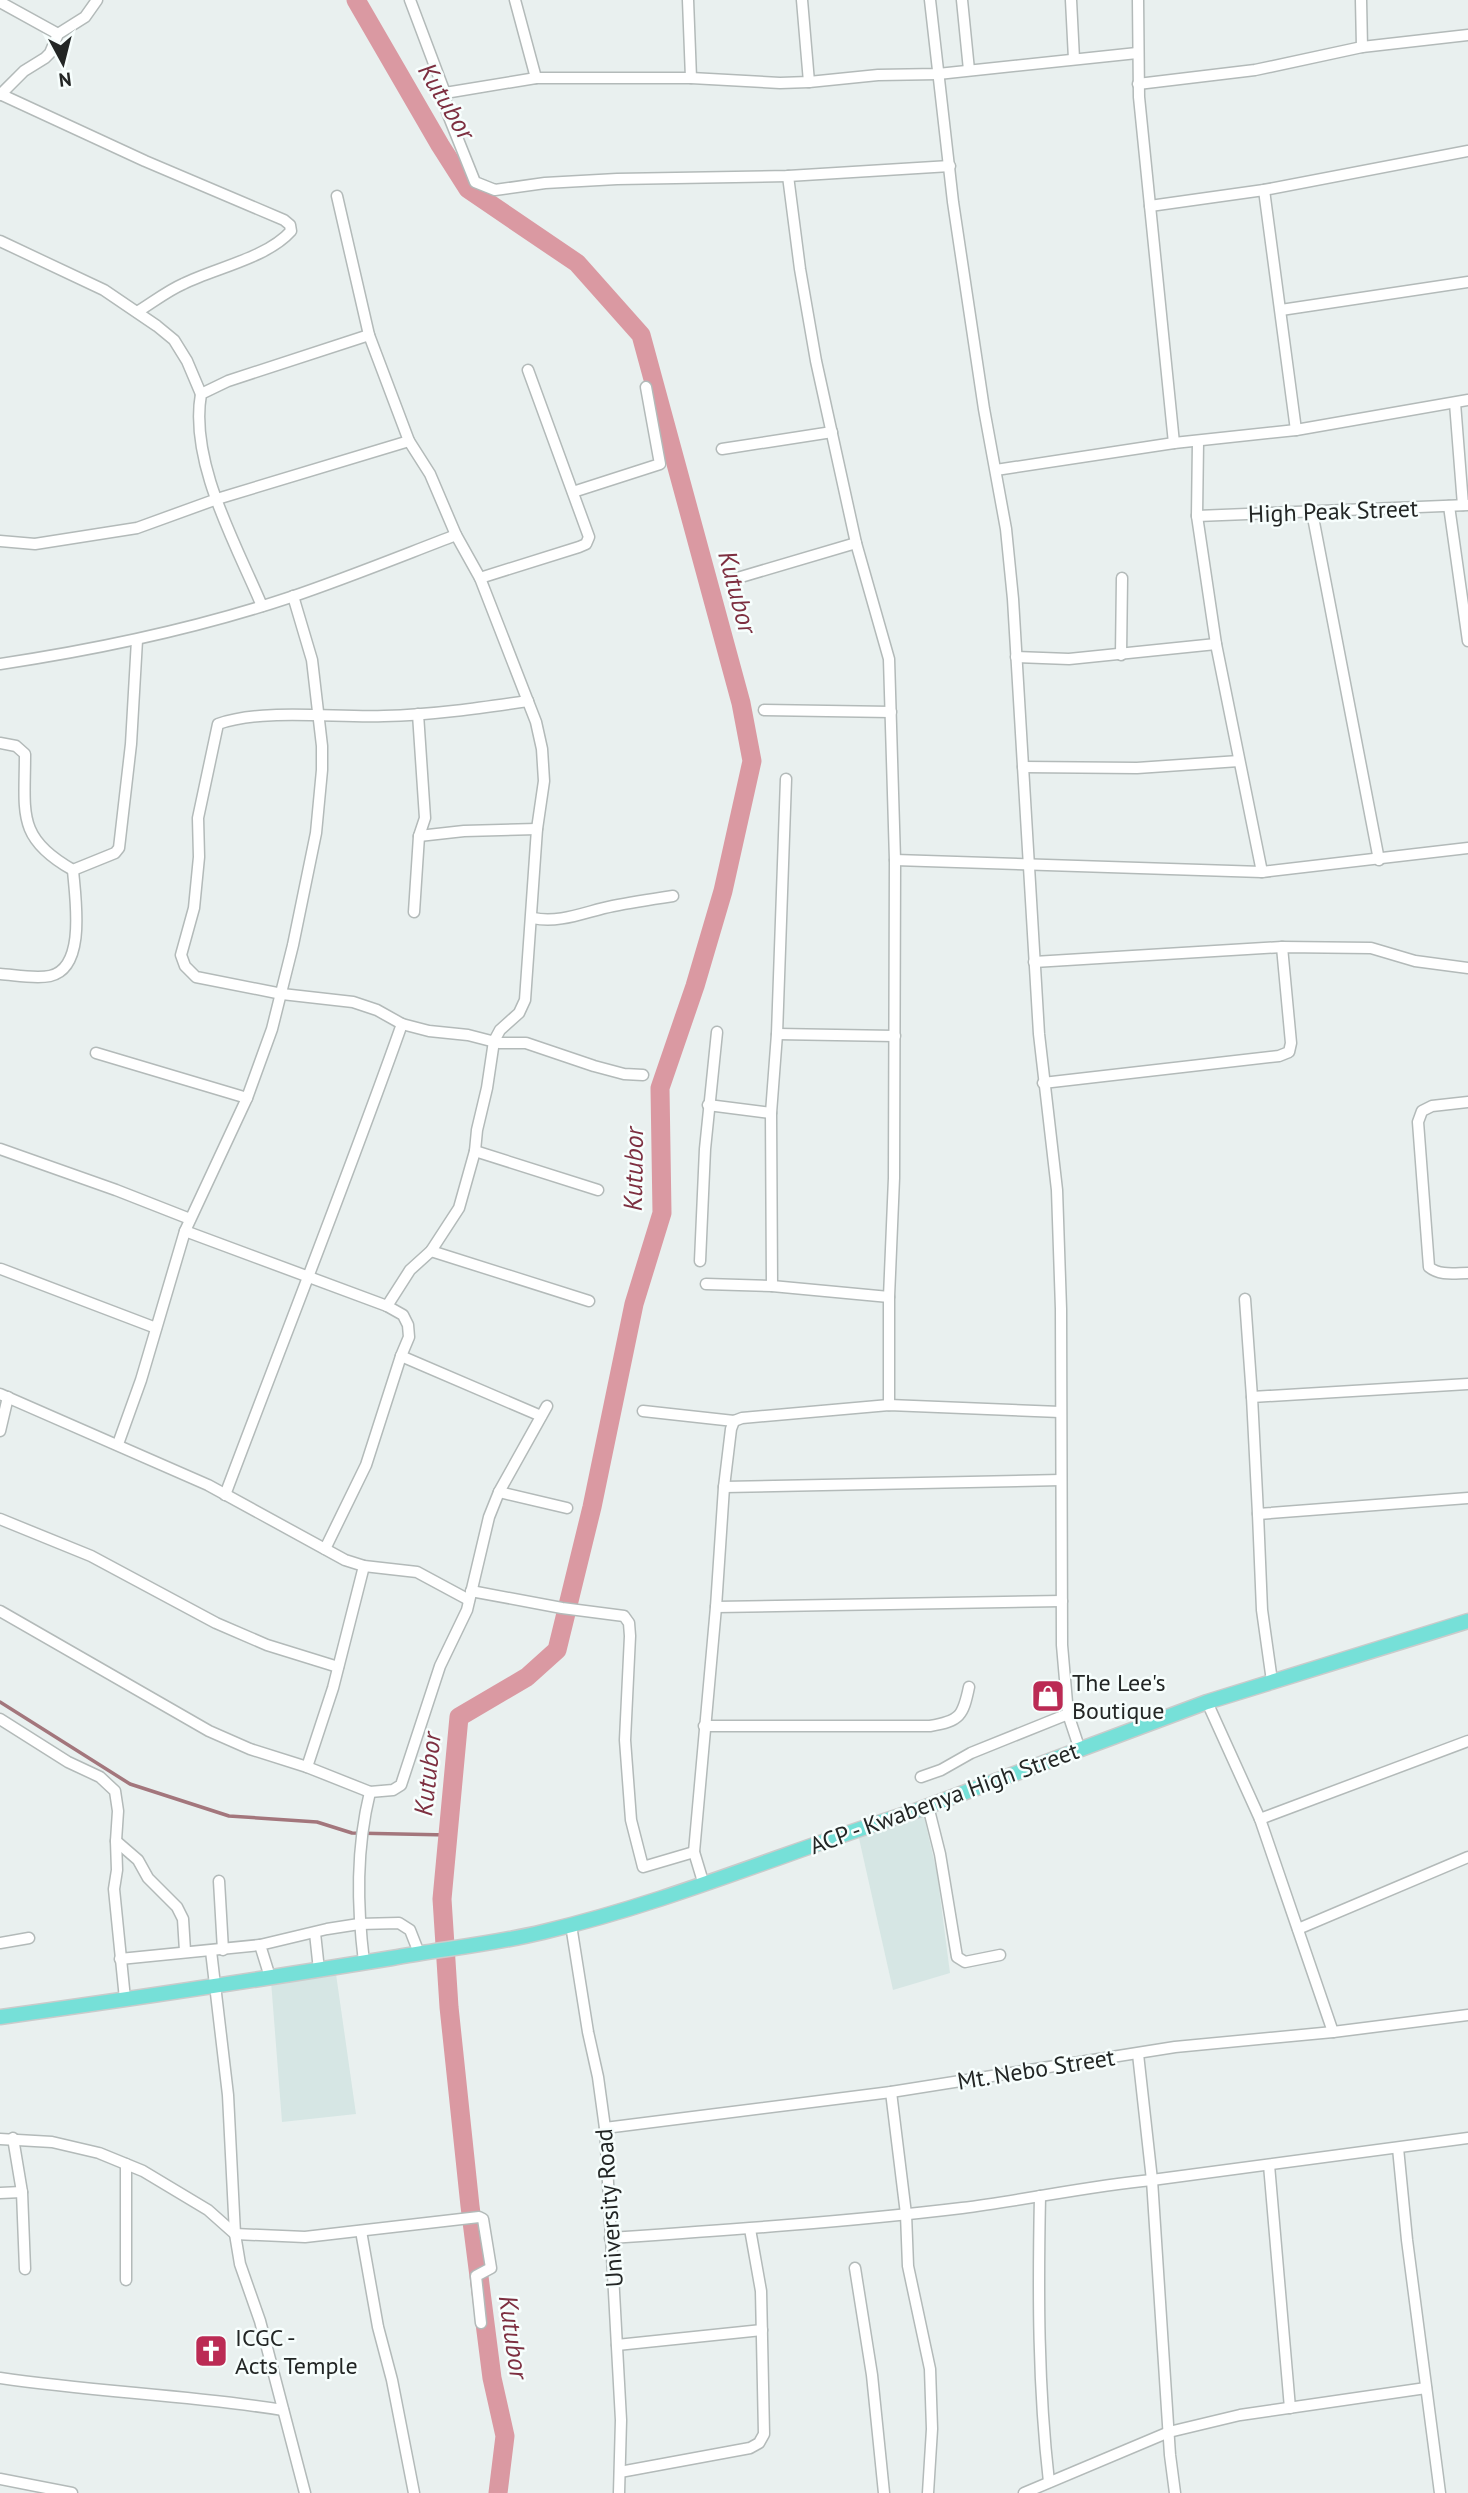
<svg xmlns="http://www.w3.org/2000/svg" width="1468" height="2493" viewBox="0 0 1468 2493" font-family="'PT Sans',sans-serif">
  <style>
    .built { fill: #d6e6e4 }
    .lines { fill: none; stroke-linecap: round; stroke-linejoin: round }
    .stream { stroke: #a3767c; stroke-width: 3.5 }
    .river { stroke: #da99a2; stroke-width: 19 }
    .minor-casing { stroke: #b3bab9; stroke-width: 13 }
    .major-casing { stroke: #cacbcb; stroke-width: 17 }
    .minor { stroke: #fff; stroke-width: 10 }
    .major { stroke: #76e0d8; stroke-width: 14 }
    .labels { text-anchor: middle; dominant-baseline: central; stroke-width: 5; stroke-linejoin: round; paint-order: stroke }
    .street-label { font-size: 24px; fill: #232625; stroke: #f7fefd }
    .poi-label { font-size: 24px; fill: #232625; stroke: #f7fefd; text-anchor: start }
    .water-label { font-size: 26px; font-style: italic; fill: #7d2f40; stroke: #f7fefd }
  </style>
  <rect width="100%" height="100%" fill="#e9f0ef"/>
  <g class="built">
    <polygon points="923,1812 937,1873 950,1973 893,1990 858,1834"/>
    <polygon points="336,1974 356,2114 282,2122 271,1981"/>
  </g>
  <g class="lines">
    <polyline class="stream" points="0,1702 130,1784 229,1816 317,1822 352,1833 448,1835"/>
    <polyline class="river" points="356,0 440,145 468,189 577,263 641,335 741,703 752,761 723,891 695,986 660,1088 662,1213 634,1304 592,1507 557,1650 527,1677 459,1717 442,1899 449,2007 470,2206 492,2378 505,2436 498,2493"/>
    <defs>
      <g id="minor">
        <polyline points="410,0 445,93"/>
        <polyline points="515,0 536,78"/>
        <polyline points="688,0 691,78"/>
        <polyline points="802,0 809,82"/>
        <polyline points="930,0 953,202 984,409 1006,529 1013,599 1039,1034 1057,1190 1061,1309 1062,1645 1068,1714 1080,1750"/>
        <polyline points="962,0 969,70"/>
        <polyline points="1071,0 1074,59"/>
        <polyline points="1138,0 1139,97 1174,443"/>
        <polyline points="1361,0 1362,47"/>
        <polyline points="0,2 58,34"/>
        <polyline points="1138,84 1255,70 1362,47 1468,35"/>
        <path d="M0,94L145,161L284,220L290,225L291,231C267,258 215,268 183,284C167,291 152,303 137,312"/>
        <polyline points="0,95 24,71 45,58 50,53 58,34 85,17 97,0"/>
        <polyline points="950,166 788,176 617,179 545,183 495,190 475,182 447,112 445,93 536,78 691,78 780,83 809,82 878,75 938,74 1137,53"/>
        <polyline points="788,176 800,269 816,361 856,543 889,659 895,860 894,1178 889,1297 889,1405"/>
        <polyline points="1264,190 1296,430"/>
        <polyline points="337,196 369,335 409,441 430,474 456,535 480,578 536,722 542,749 544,781 537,829 525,1000 519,1013 500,1030 494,1041 487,1088 477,1130 475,1151 459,1208 431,1251 410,1270 387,1306"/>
        <polyline points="1150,206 1264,190 1468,151"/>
        <polyline points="0,241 104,290 157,326 174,340 187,361 201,394"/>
        <polyline points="1281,310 1468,282"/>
        <polyline points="1455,403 1463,505"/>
        <polyline points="1198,442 1197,516 1216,644 1262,872"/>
        <polyline points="722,449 832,432"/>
        <polyline points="996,470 1174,443 1296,430 1468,400"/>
        <polyline points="573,492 660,464 646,387"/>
        <polyline points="1449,506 1468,641"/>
        <polyline points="1312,512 1379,860"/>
        <polyline points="1197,516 1468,505"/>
        <polyline points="0,541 35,544 137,528 217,499 409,441"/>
        <polyline points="480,578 579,547 586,544 589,537 528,370"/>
        <polyline points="734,579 856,543"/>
        <path d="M262,606C236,544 189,462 201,394L228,381L369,335"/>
        <polyline points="1121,655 1122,578"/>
        <polyline points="1016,657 1069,659 1216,644"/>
        <path d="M0,664C100,649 195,629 291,597C347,578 401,556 456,535"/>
        <path d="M528,701C480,708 432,715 384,716C335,718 263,708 218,724L198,818L199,857L194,908L181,955L185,966L196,977L282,994L353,1002L377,1010L402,1024L429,1031L468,1035L499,1043H526L594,1066L624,1074L643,1075"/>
        <polyline points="764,710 891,712"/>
        <path d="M0,743L16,746L25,754C25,813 16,838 73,870L115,853L119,848L131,744L137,640"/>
        <polyline points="1023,767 1137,768 1239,761"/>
        <polyline points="419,836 464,831 537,829"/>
        <polyline points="895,860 1262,872 1468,848"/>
        <polyline points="414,912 419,836 425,818 418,714"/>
        <path d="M533,918C560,924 587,911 613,906C633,902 653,899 673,896"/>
        <polyline points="1034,962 1282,947 1371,948 1415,961 1468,968"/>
        <path d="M0,974C15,975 35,979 50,976C87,968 75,897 73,870"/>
        <polyline points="777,1034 895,1036"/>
        <polyline points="96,1053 247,1098"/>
        <polyline points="1043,1083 1279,1056 1289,1052 1291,1043 1282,947"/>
        <path d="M1468,1102L1432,1106L1422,1111L1418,1122L1429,1267C1440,1276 1455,1273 1468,1273"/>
        <polyline points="708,1105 771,1113"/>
        <polyline points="0,1149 116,1190 190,1219"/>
        <polyline points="475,1151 598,1190"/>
        <polyline points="185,1231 387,1306 403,1315 408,1325 409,1337 401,1356 366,1465 325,1549"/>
        <polyline points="431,1251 589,1301"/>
        <polyline points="700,1261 705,1149 717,1032"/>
        <polyline points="1,1269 156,1328"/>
        <polyline points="706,1284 772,1286 889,1297"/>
        <polyline points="772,1286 771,1113 777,1034 786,779"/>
        <polyline points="1245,1299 1252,1397"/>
        <polyline points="401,1356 541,1416"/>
        <polyline points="1468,1384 1252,1397 1258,1514 1468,1498"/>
        <polyline points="0,1394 208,1485 345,1560 364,1566 417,1572 469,1600"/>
        <polyline points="643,1411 734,1421 742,1418 889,1405 1060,1412"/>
        <polyline points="0,1431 8,1397"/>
        <polyline points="118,1444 141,1380 185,1231 247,1098 272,1029 293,945 316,833 322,770 322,746 312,660 293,596"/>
        <polyline points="724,1487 1061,1480"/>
        <polyline points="499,1492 567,1508"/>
        <path d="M225,1495C284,1338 346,1182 402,1024"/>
        <polyline points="1258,1514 1262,1610 1272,1681"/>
        <polyline points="0,1519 91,1556 216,1623 267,1645 338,1667"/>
        <polyline points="471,1591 562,1608 624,1616 629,1623 630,1636 625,1740 631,1820 643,1867 694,1852"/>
        <polyline points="716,1607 1062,1601"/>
        <polyline points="0,1611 209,1731 250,1749 307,1767 370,1792 393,1790 401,1785 440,1666 467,1610 489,1517 499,1492 547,1406"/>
        <polyline points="1207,1702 1260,1819 1333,2032"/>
        <polyline points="0,1719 68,1762 100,1777 115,1791 118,1811 116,1841 117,1870 114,1889 125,1999"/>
        <path d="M704,1726H930C960,1721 963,1716 969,1687"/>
        <polyline points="307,1767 333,1688 364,1566"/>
        <polyline points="921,1777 941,1770 971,1753 1068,1714"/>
        <polyline points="928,1806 940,1854 957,1957 965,1962 1000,1955"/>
        <polyline points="1260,1819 1468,1741"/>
        <polyline points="116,1841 138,1860 148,1878 177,1907 183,1919 185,1951"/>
        <polyline points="219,1881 223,1950"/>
        <polyline points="704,1885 694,1852 716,1607 724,1487 731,1429 734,1421"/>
        <polyline points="571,1925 588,2032 598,2077 605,2128 621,2420 619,2493"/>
        <polyline points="1298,1929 1468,1857"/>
        <polyline points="315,1933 319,1970"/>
        <polyline points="0,1943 29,1938"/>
        <polyline points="211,1951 228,2095 235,2234 240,2264 260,2321 305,2493"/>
        <polyline points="120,1959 260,1945"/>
        <path d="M364,1962C357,1905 356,1849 370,1792"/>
        <polyline points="270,1977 260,1945 327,1929 359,1924 399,1923 410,1930 419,1953"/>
        <polyline points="1138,2054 1152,2180 1170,2455 1175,2493"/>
        <polyline points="891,2092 906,2214 908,2266 930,2369 932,2429 928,2493"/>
        <polyline points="605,2128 891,2092 1175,2047 1333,2032 1468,2015"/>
        <polyline points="13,2138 22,2192 25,2269"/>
        <polyline points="0,2139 52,2142 99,2153 143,2171 208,2210 235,2234 305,2237 479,2217 483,2219 491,2268 476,2276 481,2323"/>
        <polyline points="1398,2148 1407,2240 1440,2493"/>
        <polyline points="126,2164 126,2280"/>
        <polyline points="1269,2165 1290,2408"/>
        <polyline points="0,2193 22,2192"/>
        <path d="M1040,2196C1038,2292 1038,2387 1049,2482"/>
        <polyline points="361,2231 378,2327 392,2380 414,2493"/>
        <path d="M610,2238C727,2230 845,2222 962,2208C1026,2200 1088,2186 1152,2180L1468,2138"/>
        <polyline points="855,2268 872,2375 884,2493"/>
        <polyline points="617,2345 762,2330"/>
        <path d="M0,2378C94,2392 189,2395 283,2410"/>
        <polyline points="620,2472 750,2448 759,2443 764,2434 761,2291 750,2229"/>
        <polyline points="0,2479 72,2493"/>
        <polyline points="1024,2493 1169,2432 1240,2415 1426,2388"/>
      </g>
      <path id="major" d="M0,2017C131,1999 262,1979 392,1958C442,1949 494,1944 543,1932C671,1902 790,1850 915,1811L1207,1702L1468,1621"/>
    </defs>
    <use href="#minor" class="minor-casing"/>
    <use href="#major" class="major-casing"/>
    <use href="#minor" class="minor"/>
    <use href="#major" class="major"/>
  </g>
  <defs>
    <symbol id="shop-square" viewBox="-11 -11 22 22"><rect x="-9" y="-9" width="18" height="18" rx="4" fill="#bb2b54" stroke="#f7fefd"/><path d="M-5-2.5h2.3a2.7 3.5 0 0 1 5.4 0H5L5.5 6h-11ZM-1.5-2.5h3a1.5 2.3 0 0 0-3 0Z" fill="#fff"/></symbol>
    <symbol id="church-square" viewBox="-11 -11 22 22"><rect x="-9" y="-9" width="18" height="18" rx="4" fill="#bb2b54" stroke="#f7fefd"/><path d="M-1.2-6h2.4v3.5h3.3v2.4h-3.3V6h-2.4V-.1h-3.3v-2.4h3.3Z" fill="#fff"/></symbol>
  </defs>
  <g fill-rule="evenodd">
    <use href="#shop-square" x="1029" y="1677" width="38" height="38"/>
    <use href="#church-square" x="192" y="2332" width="38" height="38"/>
  </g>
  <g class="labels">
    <g class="street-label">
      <text transform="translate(1333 511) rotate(-2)">High Peak Street</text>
      <text transform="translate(944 1798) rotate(-20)">ACP - Kwabenya High Street</text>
      <text transform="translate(1036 2069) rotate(-9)">Mt. Nebo Street</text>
      <text transform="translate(609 2208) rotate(-94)">University Road</text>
    </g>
    <g class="poi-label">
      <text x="1072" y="1682">The Lee's<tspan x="1072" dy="28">Boutique</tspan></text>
      <text x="235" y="2337">ICGC -<tspan x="235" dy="28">Acts Temple</tspan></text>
    </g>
    <g class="water-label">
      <text transform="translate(447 101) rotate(59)">Kutubor</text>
      <text transform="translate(738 592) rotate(75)">Kutubor</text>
      <text transform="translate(633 1169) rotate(-89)">Kutubor</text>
      <text transform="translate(427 1774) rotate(-84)">Kutubor</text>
      <text transform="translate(514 2337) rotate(82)">Kutubor</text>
    </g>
  </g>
  <g transform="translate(63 63) rotate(173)" stroke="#f7fefd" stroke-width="5" paint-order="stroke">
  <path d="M0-5L12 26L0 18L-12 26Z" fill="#232625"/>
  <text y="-10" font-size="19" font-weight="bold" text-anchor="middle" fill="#232625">N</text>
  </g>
</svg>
